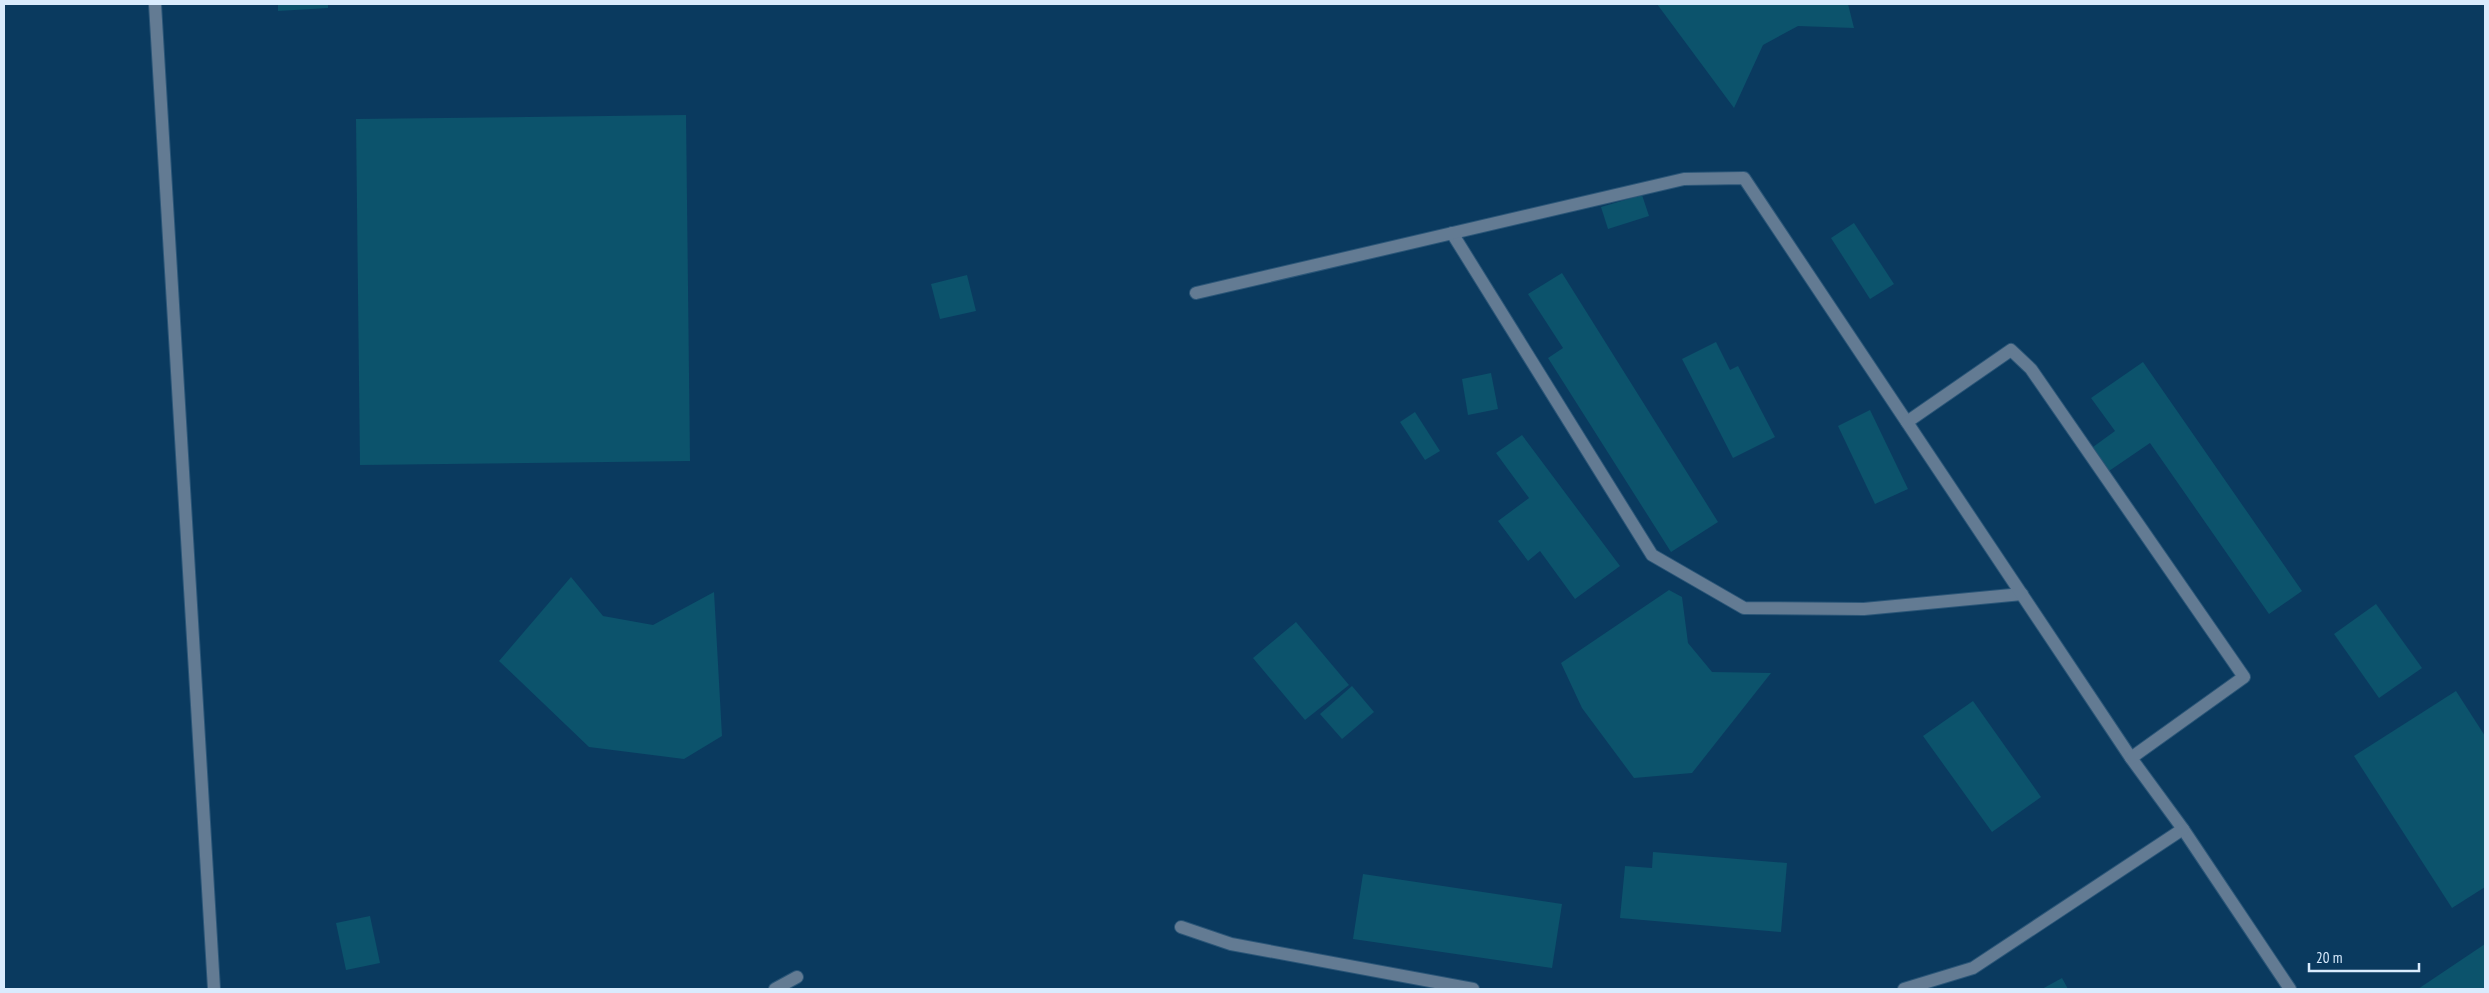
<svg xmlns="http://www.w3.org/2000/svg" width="2489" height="993" viewBox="0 0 2489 993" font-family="'PT Sans Narrow',sans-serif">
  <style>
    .building { fill: #0c536c }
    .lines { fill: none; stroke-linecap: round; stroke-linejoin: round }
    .minor-casing { stroke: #2b5678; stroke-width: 14 }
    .minor { stroke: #637b93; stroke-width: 12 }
  </style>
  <rect width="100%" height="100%" fill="#0a3a5f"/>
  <g class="building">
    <polygon points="278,4 328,4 328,8 278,11"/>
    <polygon points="1657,4 1848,4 1854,28 1798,26 1763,45 1734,108"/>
    <polygon points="686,115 690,461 360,465 356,119"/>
    <polygon points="1642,195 1649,216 1608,229 1601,207"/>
    <polygon points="1854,223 1894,284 1870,299 1831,238"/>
    <polygon points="1562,273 1718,522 1671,552 1548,358 1563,348 1528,294"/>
    <polygon points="967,275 976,311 940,319 931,284"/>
    <polygon points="1716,342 1730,370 1738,366 1775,437 1733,458 1682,359"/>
    <polygon points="2143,362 2302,591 2269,614 2150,443 2109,471 2093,447 2115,431 2091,398"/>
    <polygon points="1491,373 1498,409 1468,415 1462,379"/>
    <polygon points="1870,410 1908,489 1875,504 1838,426"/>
    <polygon points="1415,412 1440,451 1425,460 1400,422"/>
    <polygon points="1522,435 1620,566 1575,599 1540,551 1528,561 1498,521 1529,498 1496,453"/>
    <polygon points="571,577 603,616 653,625 714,592 722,736 684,759 589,747 499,661"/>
    <polygon points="1669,590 1682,597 1688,643 1712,672 1771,673 1692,773 1634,778 1582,708 1561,663"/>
    <polygon points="2376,604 2422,668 2379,698 2334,634"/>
    <polygon points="1296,622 1349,685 1305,720 1253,658"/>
    <polygon points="1352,686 1374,712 1342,739 1320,714"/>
    <polygon points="2456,691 2485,736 2485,887 2452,908 2354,756"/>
    <polygon points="1973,701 2041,797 1992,832 1923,736"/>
    <polygon points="1653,852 1787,863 1781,932 1620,918 1625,866 1652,868"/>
    <polygon points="1363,874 1562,904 1552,968 1353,939"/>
    <polygon points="370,916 380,963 346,970 336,923"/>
    <polygon points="2485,944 2485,989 2418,989"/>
    <polygon points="2062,978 2068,989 2042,989"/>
  </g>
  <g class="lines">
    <defs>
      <g id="minor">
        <polyline points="155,4 214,989"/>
        <polyline points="1452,233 1652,555 1744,608 1864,609 2022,594"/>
        <polyline points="1196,293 1684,179 1744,178 2131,758 2183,829 2290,989"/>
        <polyline points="1907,422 2011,350 2031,369 2244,677 2131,758"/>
        <polyline points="1181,927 1231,944 1473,989"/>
        <polyline points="775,989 797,977"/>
        <polyline points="1904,989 1973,968 2183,829"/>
      </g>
    </defs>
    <use href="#minor" class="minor-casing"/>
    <use href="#minor" class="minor"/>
  </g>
  <rect width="2489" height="993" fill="none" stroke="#d9ebfd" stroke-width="10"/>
  <path d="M2309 963v8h110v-8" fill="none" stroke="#d9ebfd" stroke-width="2.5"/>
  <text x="2316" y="963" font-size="15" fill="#d9ebfd" stroke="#0a3a5f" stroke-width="4" paint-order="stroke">20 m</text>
</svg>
